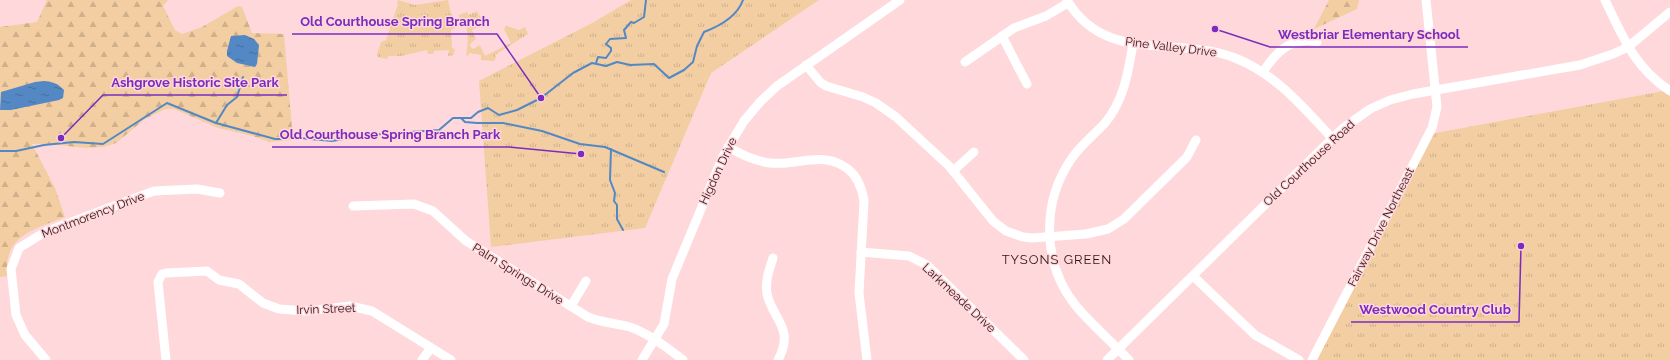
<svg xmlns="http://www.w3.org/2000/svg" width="1670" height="360" viewBox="0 0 1670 360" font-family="Raleway,sans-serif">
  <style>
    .grass { fill: url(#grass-tufts) }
    .forest { fill: url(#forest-firs) }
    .water { fill: url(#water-ripples) }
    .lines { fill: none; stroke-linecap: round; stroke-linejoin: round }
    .stream { stroke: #5388c4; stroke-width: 2 }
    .minor { stroke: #fff; stroke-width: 9 }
    .labels { text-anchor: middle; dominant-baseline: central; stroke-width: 3; stroke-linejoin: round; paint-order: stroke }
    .street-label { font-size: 12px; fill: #331217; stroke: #ffd8db }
    .neighbourhood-label { font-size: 13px; letter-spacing: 1px; fill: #331217; stroke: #ffd8db }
    .leader { fill: none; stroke: #7b2cbf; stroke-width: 1.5 }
    .callout-dot { fill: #7b2cbf; stroke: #ffd8db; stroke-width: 1.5 }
    .callout-label { font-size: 13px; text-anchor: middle; font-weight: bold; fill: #7b2cbf; stroke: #ffd8db; stroke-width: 3; stroke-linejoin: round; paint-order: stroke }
  </style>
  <defs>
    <pattern id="grass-tufts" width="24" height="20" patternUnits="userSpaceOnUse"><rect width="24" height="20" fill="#f2cea2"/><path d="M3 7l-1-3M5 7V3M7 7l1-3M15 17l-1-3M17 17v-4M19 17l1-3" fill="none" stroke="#d0b08b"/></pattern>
    <pattern id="forest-firs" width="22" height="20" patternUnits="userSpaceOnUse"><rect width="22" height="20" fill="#f2cea2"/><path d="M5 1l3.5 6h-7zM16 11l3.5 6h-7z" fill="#d0b08b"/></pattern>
    <pattern id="water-ripples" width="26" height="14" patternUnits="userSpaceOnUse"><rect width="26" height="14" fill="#5388c4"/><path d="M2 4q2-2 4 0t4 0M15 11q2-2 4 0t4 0" fill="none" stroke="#456e9e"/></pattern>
  </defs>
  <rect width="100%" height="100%" fill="#ffd8db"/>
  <g class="grass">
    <polygon points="398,0 415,5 448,0 455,28 451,30 452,48 455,49 453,55 448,56 449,50 434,51 433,54 428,54 427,50 401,56 389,56 387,59 378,57 377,55 381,42 386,40 398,4 397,3"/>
    <polygon points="631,0 819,0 711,73 645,228 491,247 479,81 594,22"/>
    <path d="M477,11L484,23L472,30L476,39L471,43L470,46L473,49L480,45L485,56L511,43L504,29L506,26L519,30L525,27L528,34L495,55L496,58L494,61L481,60V55L470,53L466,57C468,45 469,31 464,20L459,19V15L467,12L469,15Z"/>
    <polygon points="1669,90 1670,91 1670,360 1312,360 1430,134"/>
  </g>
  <g class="forest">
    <path d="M47,0H168L163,6L175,30L182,34L202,27L238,6L242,7L252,33L284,34L293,140L269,142L253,136L218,128L174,109H165L145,119L116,143L104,147L86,148L49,144H32L55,188L65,217C33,230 4,235 7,276L0,277V27L37,22Z"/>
    <polygon points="1329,0 1359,0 1357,9 1314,29"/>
  </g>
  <g class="water">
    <polygon points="245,35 254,39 259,45 257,64 255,67 237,63 227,56 227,51 231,36"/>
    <path d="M44,81C53,82 57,83 64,90L63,98L59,100L11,110H0L1,92L35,82Z"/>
  </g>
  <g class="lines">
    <g class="stream">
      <polyline points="596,63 598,57 606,58 611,51 611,48 606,44 610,39 626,38 624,30 631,22 634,23 644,17 646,0"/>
      <polyline points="461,118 465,122 477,123 503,123 542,131 580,144 605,147 664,172"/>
      <polyline points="216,123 227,105 237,97 243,77"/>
      <path d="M289,137L332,141L368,135L439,130L453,118H471L478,112L488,108L499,115L517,110L541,98L573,73L592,63L606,66L617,62L630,65L654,64L669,78L684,70L693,62L697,46L704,32C720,26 737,17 743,0"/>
      <polyline points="611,149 610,180 615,193 614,201 617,205 617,219 623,230"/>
      <polyline points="0,151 16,151 44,145 74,142 103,144 167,103 216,123 275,139 281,139"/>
    </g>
    <g class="minor">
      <path d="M1067,0C1105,65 1177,35 1235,58C1276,74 1303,107 1332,138"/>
      <path d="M1605,0C1623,37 1634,67 1670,91"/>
      <polyline points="1002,36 1027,84"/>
      <polyline points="965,62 1014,28 1046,16 1068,3"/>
      <polyline points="806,65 820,82 826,86 863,97 876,103 896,117 949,166 993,221 1006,231 1023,237 1032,238 1086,234 1108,229 1124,219 1187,157 1196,140"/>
      <path d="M1263,72C1275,53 1293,35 1317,42"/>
      <path d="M728,147C741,154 754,161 770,163C797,166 824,150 848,169C858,177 862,188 864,201L859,293L867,360"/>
      <polyline points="953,171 974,152"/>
      <path d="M353,206L414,204L433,211L466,241L588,317C602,323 616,323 630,327C648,333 668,348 683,360"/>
      <polyline points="861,252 909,256 927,265 1024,360"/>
      <path d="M773,258C769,270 765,281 767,294C773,320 795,328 778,360"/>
      <polyline points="1193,276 1255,335 1299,360"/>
      <polyline points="571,306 586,281"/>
      <polyline points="46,360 25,335 16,315 11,269 19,248 45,232 154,191 197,189 220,193"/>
      <polyline points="166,360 158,282 162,274 166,273 207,271 219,280 239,284 263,303 279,309 307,311 350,306 372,311 451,360"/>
      <polyline points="422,360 431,348"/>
      <polyline points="642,360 664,324 672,279 723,156 744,121 760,102 777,86 900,0"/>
      <polyline points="1107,360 1342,129 1370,109 1390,100 1413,94 1580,65 1613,54 1628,47 1670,12"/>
      <path d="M1129,360C1112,342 1092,325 1076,306C1042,264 1041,202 1072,158C1081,145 1094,135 1105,123C1124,100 1128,73 1133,44"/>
      <polyline points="1312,360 1432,128 1437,107 1426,0"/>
    </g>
  </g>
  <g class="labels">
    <g class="street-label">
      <text transform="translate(1171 47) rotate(7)">Pine Valley Drive</text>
      <text transform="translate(1309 163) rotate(-43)">Old Courthouse Road</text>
      <text transform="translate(718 171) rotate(-65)">Higdon Drive</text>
      <text transform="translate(93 215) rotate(-21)">Montmorency Drive</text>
      <text transform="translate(1381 227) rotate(-63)">Fairway Drive Northeast</text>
      <text transform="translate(518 274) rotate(32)">Palm Springs Drive</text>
      <text transform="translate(959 298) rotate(43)">Larkmeade Drive</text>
      <text transform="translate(326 309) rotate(-2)">Irvin Street</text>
    </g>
    <g class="neighbourhood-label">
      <text x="1057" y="259">TYSONS GREEN</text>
    </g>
  </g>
  <path class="leader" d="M541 98L497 34H292M1215 29L1270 47H1468M61 138L103 95H287M581 154L509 147H272M1521 246L1519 322H1351"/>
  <g class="callout-dot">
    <circle cx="541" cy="98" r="4"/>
    <circle cx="1215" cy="29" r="4"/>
    <circle cx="61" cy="138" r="4"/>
    <circle cx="581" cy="154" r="4"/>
    <circle cx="1521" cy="246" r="4"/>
  </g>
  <g class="callout-label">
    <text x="395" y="26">Old Courthouse Spring Branch</text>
    <text x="1369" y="39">Westbriar Elementary School</text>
    <text x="195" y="87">Ashgrove Historic Site Park</text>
    <text x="390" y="139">Old Courthouse Spring Branch Park</text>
    <text x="1435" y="314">Westwood Country Club</text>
  </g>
</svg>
